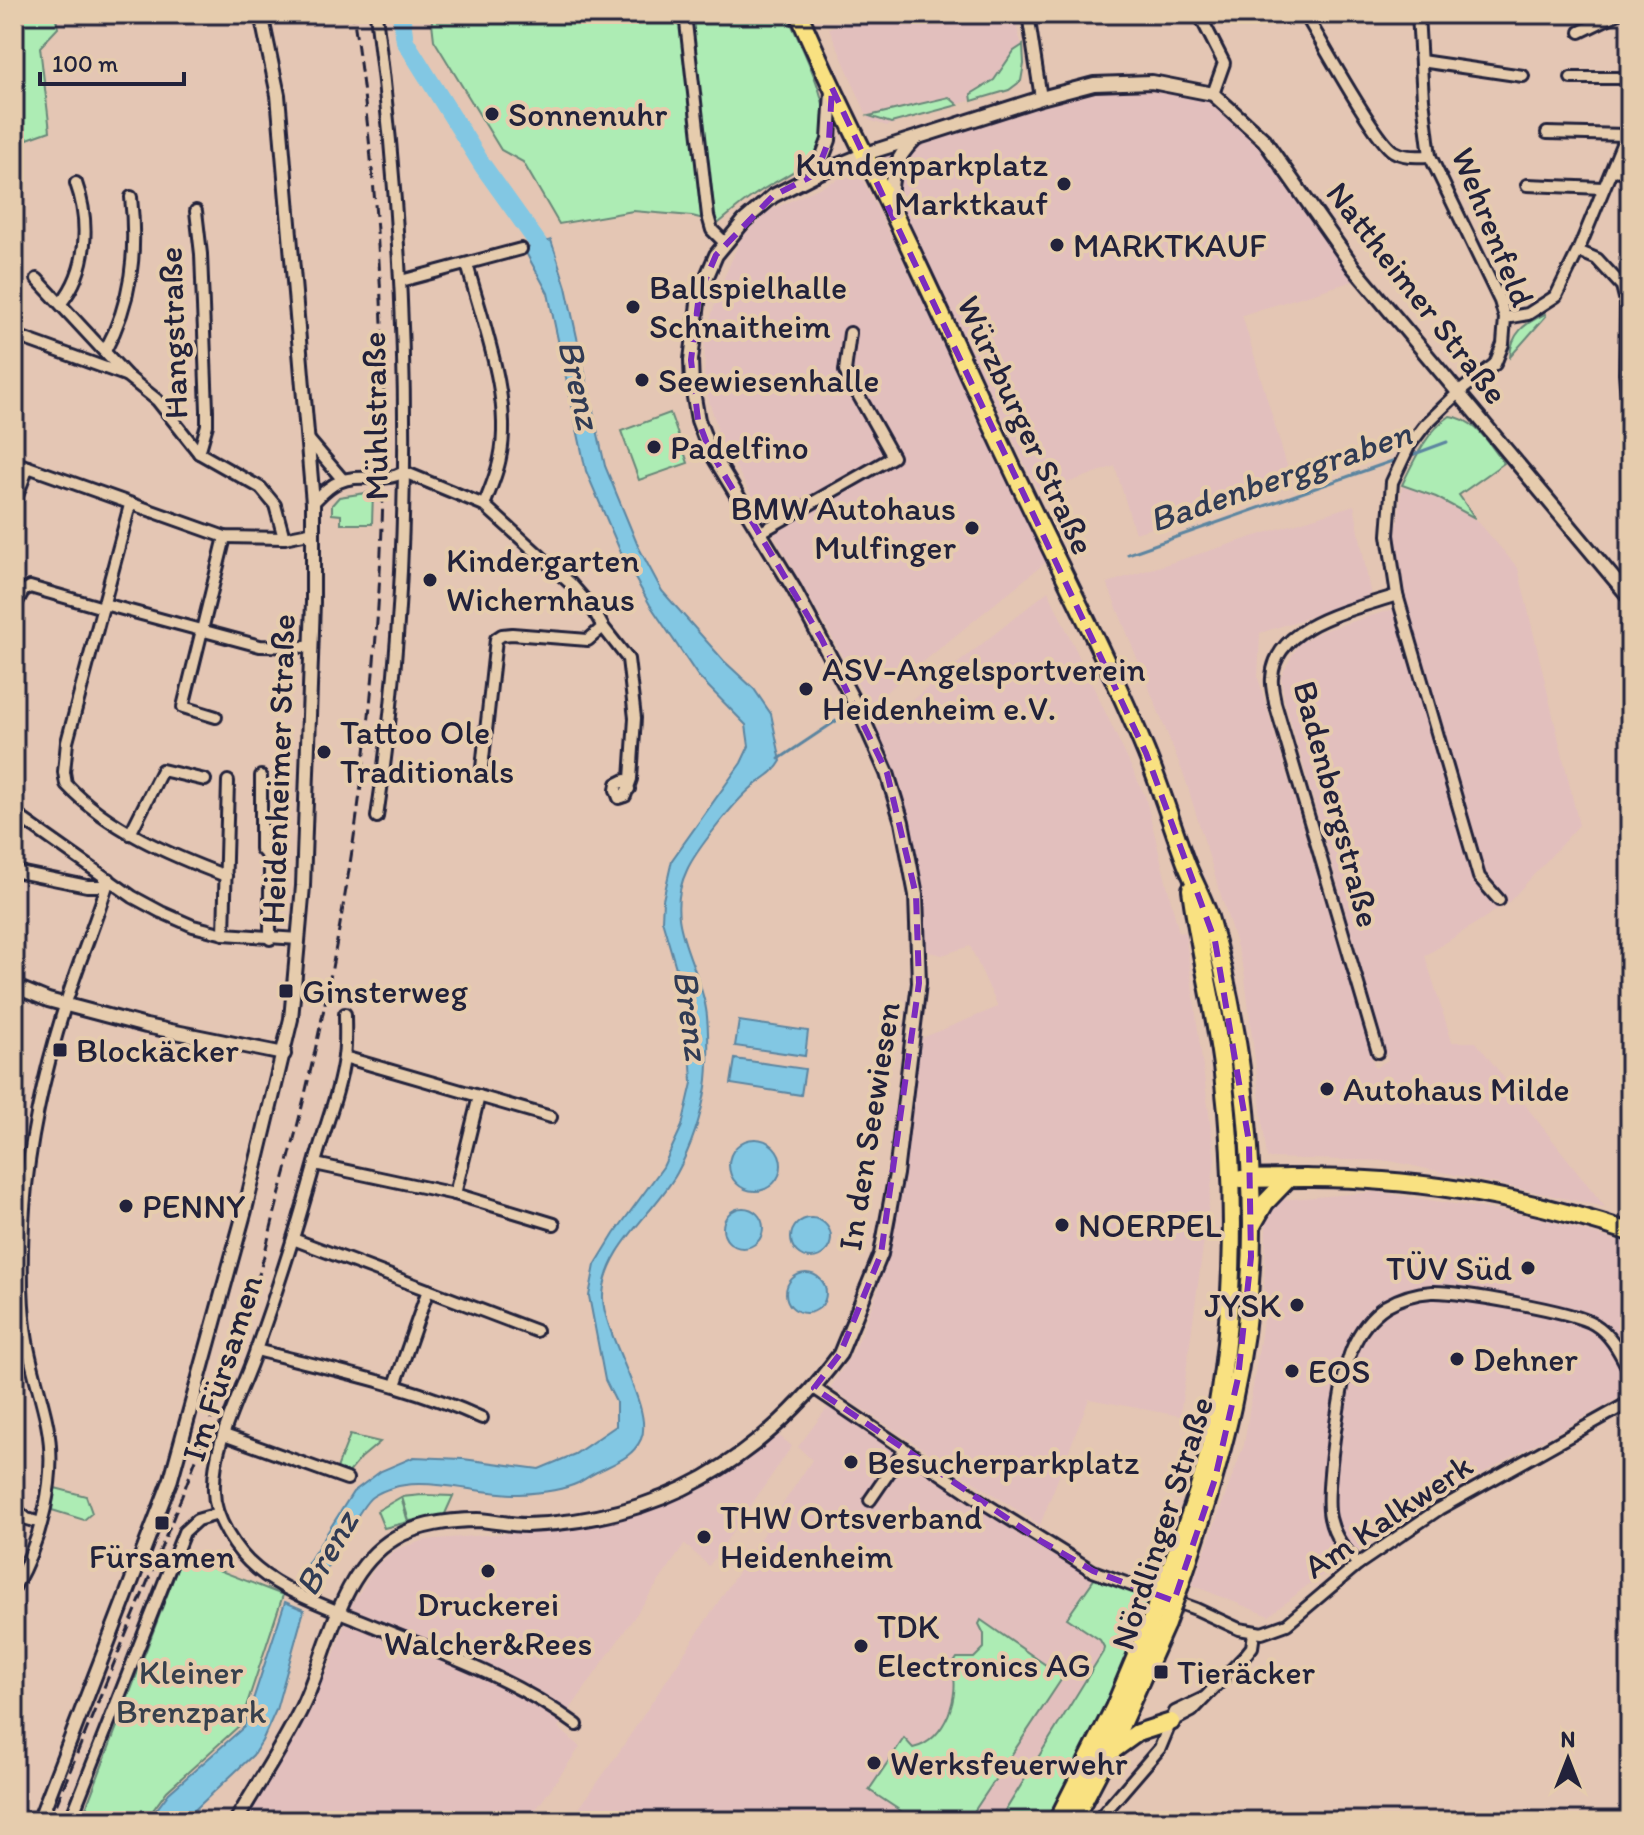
<svg xmlns="http://www.w3.org/2000/svg" width="1644" height="1835" viewBox="0 0 1644 1835" font-family="Itim,sans-serif">
  <style>
    .built { fill: #e2bfbd }
    .green { fill: #adecb4; stroke: #688778; stroke-width: 2 }
    .water { fill: #82c7e3; stroke: #5c85a0; stroke-width: 2 }
    .lines { fill: none; stroke-linecap: round; stroke-linejoin: round }
    .stream { stroke: #5c85a0; stroke-width: 3 }
    .river { stroke: #82c7e3; stroke-width: 18 }
    .minor-casing { stroke: #22223b; stroke-width: 16 }
    .tertiary-casing { stroke: #22223b; stroke-width: 18 }
    .primary-casing { stroke: #22223b; stroke-width: 22 }
    .minor { stroke: #e6ccad; stroke-width: 10 }
    .tertiary { stroke: #e6ccad; stroke-width: 12 }
    .primary { stroke: #f9e181; stroke-width: 16 }
    .rail { stroke: #22223b; stroke-width: 3; stroke-dasharray: 12 6; stroke-linecap: butt }
    .primary-bridge-casing { stroke: #22223b; stroke-width: 22; stroke-linecap: butt }
    .primary-bridge { stroke: #f9e181; stroke-width: 16 }
    .marked { fill: none; stroke: #7b2cbf; stroke-width: 6; stroke-dasharray: 16 10; stroke-linejoin: round }
    .poi-dot { fill: #22223b; stroke: #e6ccad; stroke-width: 3 }
    .labels { text-anchor: middle; dominant-baseline: central; stroke-width: 8; stroke-linejoin: round; paint-order: stroke }
    .poi-label { font-size: 34px; fill: #22223b; stroke: #e6ccad; text-anchor: start }
    .street-label { font-size: 34px; fill: #22223b; stroke: #e6ccad }
    .park-label { font-size: 34px; fill: #37404d; stroke: #e6ccad }
    .water-label { font-size: 36px; font-style: italic; fill: #303b54; stroke: #e6ccad }
  </style>
  <rect width="100%" height="100%" fill="#e4c6b4"/>
  <filter id="ink" filterUnits="userSpaceOnUse"><feTurbulence type="fractalNoise" baseFrequency=".0125" numOctaves="2"/><feDisplacementMap in="SourceGraphic" scale="16" xChannelSelector="R" yChannelSelector="G"/><feConvolveMatrix kernelMatrix="1 2 1 2 8 2 1 2 1" color-interpolation-filters="sRGB"/></filter>
  <g filter="url(#ink)">
    <g class="built">
      <polygon points="871,14 1013,14 1023,49 1018,86 887,126 869,120 829,28"/>
      <polygon points="1152,89 1211,101 1262,145 1363,278 1242,315 1293,486 1135,533 1115,466 1039,493 874,156 1094,90"/>
      <polygon points="858,170 1051,558 870,705 721,441 704,383 705,336 721,285 742,236 760,215"/>
      <polygon points="1402,485 1436,497 1475,518 1518,568 1579,825 1509,902 1425,956 1452,1042 1476,1042 1605,1207 1390,1161 1267,1158 1244,970 1185,778 1107,583 1354,505 1371,597 1260,633 1258,678 1375,1068 1388,1060 1284,698 1281,676 1299,643 1322,631 1407,605 1396,537"/>
      <polygon points="1048,591 1145,796 1179,933 1185,932 1215,1159 1180,1416 1089,1399 1040,1525 830,1388 856,1347 879,1287 922,1038 998,1007 970,946 942,955 925,951 923,893 909,819 897,777 876,729"/>
      <polygon points="1376,1192 1532,1216 1630,1244 1630,1392 1434,1500 1309,1584 1269,1616 1192,1585 1244,1445 1263,1321 1267,1201"/>
      <polygon points="830,1404 1061,1560 1095,1578 1068,1618 1100,1640 1105,1647 1103,1652 999,1821 570,1821 615,1758 812,1460 798,1447"/>
      <polygon points="777,1434 792,1446 709,1566 685,1544 558,1727 580,1747 528,1821 243,1821 330,1666 351,1605 377,1565 397,1549 425,1540 585,1527 642,1512 686,1496 745,1461"/>
    </g>
    <g class="green">
      <polygon points="14,14 55,14 58,28 40,47 50,131 19,142 23,217 14,254"/>
      <path d="M431,14H787C800,45 837,112 823,144C814,165 772,182 753,196C741,204 730,214 719,223L692,216L633,211L559,224L523,162L501,150L434,40Z"/>
      <polygon points="1023,45 1024,64 1021,81 1009,90 972,101 971,94 994,80 1014,51"/>
      <polygon points="949,97 958,105 891,123 869,116"/>
      <path d="M1545,314L1546,316L1510,357C1511,333 1525,323 1545,314Z"/>
      <polygon points="670,413 688,463 639,480 621,431"/>
      <path d="M1450,416C1476,419 1489,444 1504,463L1459,495L1475,518L1436,497L1402,485C1414,460 1426,432 1450,416Z"/>
      <polygon points="373,492 372,524 341,524 341,515 332,514 332,505 339,497"/>
      <polygon points="350,1435 380,1442 361,1458 347,1475 336,1471"/>
      <polygon points="55,1488 86,1496 92,1513 84,1520 52,1510"/>
      <polygon points="422,1495 453,1496 444,1516 409,1521 402,1497"/>
      <polygon points="401,1497 408,1522 384,1528 377,1511"/>
      <polygon points="182,1556 283,1595 240,1725 167,1791 145,1821 81,1821"/>
      <polygon points="1095,1578 1154,1597 1128,1663 1050,1821 999,1821 1103,1652 1104,1647 1100,1640 1067,1618"/>
      <path d="M981,1620L1063,1677L971,1816L977,1821H916L869,1790L904,1738L913,1748C946,1741 961,1694 952,1666L957,1658H974L984,1648V1634L979,1624Z"/>
    </g>
    <g class="water">
      <path d="M551,240L566,287L605,466L638,546L662,591L724,661L754,689L771,714L781,761C774,774 761,779 750,789C734,803 696,850 687,870C662,922 698,960 706,1009C709,1026 709,1070 706,1087C701,1117 691,1147 677,1173C655,1213 606,1246 603,1295C601,1332 655,1409 641,1439C633,1457 615,1463 599,1471C592,1474 585,1479 578,1483C561,1491 538,1493 519,1494C471,1495 414,1469 372,1497C360,1505 322,1577 312,1595L294,1585L353,1492L381,1471L414,1457L463,1459L539,1469L575,1454L616,1426V1402L605,1380L589,1296L595,1265L614,1234L663,1167L682,1126L692,1083L688,1009L662,920L663,900L672,860L741,763L749,746L746,725L698,676L650,605L622,555L586,471L548,293L524,249Z"/>
      <polygon points="739,1021 808,1031 805,1056 735,1046"/>
      <polygon points="735,1059 805,1069 801,1095 731,1084"/>
      <circle cx="755" cy="1165" r="26"/>
      <circle cx="743" cy="1228" r="20"/>
      <circle cx="811" cy="1238" r="20"/>
      <circle cx="806" cy="1293" r="20"/>
      <polygon points="285,1602 304,1610 276,1710 262,1741 253,1755 183,1821 148,1821 169,1793 244,1727"/>
    </g>
    <g class="lines">
      <g class="stream">
        <polyline points="1409,456 1447,442"/>
        <polyline points="1128,554 1398,459"/>
        <polyline points="779,759 836,721"/>
      </g>
      <polyline class="river" points="401,14 405,41 483,166 545,253 549,264"/>
      <defs>
        <g id="minor">
          <path d="M376,14C410,281 417,551 377,817"/>
          <polyline points="685,14 708,216 712,230 725,243"/>
          <polyline points="1028,14 1041,98"/>
          <polyline points="1199,14 1224,63 1213,94"/>
          <path d="M1305,14C1320,39 1375,140 1393,151C1405,158 1418,156 1430,156"/>
          <polyline points="1418,14 1423,99 1430,156 1500,301 1505,318 1503,344 1495,364 1458,393 1425,425 1409,446 1392,482 1388,535 1397,595 1479,877 1499,900"/>
          <polyline points="1580,32 1617,14"/>
          <polyline points="1421,61 1523,76"/>
          <polyline points="1571,78 1630,78"/>
          <polyline points="1547,133 1626,135"/>
          <polyline points="1612,170 1630,172"/>
          <polyline points="1527,185 1603,188"/>
          <polyline points="196,211 201,254 207,410 207,425 199,453"/>
          <polyline points="1578,251 1597,259 1622,286 1626,302 1625,373 1630,438"/>
          <path d="M467,264C482,321 513,400 500,458C497,474 490,490 484,505"/>
          <polyline points="37,279 127,376 157,400 199,453 261,488 275,505 284,538"/>
          <polyline points="401,281 521,249"/>
          <path d="M61,303C88,270 90,222 76,183"/>
          <polyline points="1505,318 1528,314 1556,296 1578,251 1630,125"/>
          <polyline points="14,335 125,375"/>
          <path d="M105,351C132,301 137,252 131,197"/>
          <polyline points="309,440 343,480"/>
          <polyline points="14,462 225,537 284,538 314,532"/>
          <path d="M313,503C321,495 328,486 339,482C360,472 383,484 404,472L484,505L571,584L593,609L603,627L628,659L635,718L631,779L625,796L619,798L616,790L617,784L625,780L629,789"/>
          <polyline points="14,504 28,467"/>
          <path d="M130,505L67,742L64,772L66,784C108,829 170,855 226,876"/>
          <polyline points="761,532 893,457 845,371 850,333"/>
          <polyline points="14,588 23,591 30,587 103,608"/>
          <polyline points="104,604 260,646 311,647"/>
          <polyline points="14,608 23,591"/>
          <polyline points="216,717 183,707 225,537"/>
          <polyline points="482,768 496,639 502,635 512,634 588,640 603,627"/>
          <polyline points="261,776 261,849 270,859 270,939"/>
          <polyline points="14,813 133,897 161,912 193,926 224,934 299,939"/>
          <polyline points="130,834 162,770 205,780"/>
          <polyline points="14,871 87,886 101,886 108,880"/>
          <polyline points="224,934 228,781"/>
          <path d="M345,1014C345,1028 346,1043 344,1057C340,1090 326,1124 317,1156C299,1222 278,1288 255,1353C240,1396 212,1444 214,1491C214,1518 236,1552 257,1569C283,1591 327,1607 359,1620C434,1651 511,1676 577,1725"/>
          <path d="M1378,1052L1275,703C1274,695 1271,686 1272,678C1274,624 1356,609 1397,595"/>
          <polyline points="344,1057 551,1117"/>
          <polyline points="315,1164 455,1194 554,1224"/>
          <polyline points="455,1194 479,1096"/>
          <polyline points="293,1239 536,1331"/>
          <path d="M256,1350C333,1370 410,1385 482,1418"/>
          <polyline points="395,1385 428,1290"/>
          <polyline points="814,1388 987,1505 1093,1571 1196,1609 1239,1629 1262,1633 1287,1624 1358,1564 1439,1509 1630,1402"/>
          <polyline points="224,1435 347,1479"/>
          <polyline points="870,1500 905,1449"/>
          <polyline points="14,1508 27,1519 41,1523"/>
          <path d="M1358,1564C1345,1550 1334,1537 1330,1518C1324,1492 1341,1375 1352,1349C1359,1332 1371,1316 1386,1306C1400,1298 1416,1293 1432,1292C1457,1291 1573,1311 1594,1324C1612,1335 1620,1353 1630,1372"/>
          <path d="M14,1588C41,1541 58,1478 47,1424C41,1394 30,1365 26,1335C20,1293 21,1250 24,1208C29,1140 45,1070 65,1006C78,963 96,922 109,879"/>
          <polyline points="1171,1722 1192,1711 1244,1657 1252,1647 1254,1633"/>
          <polyline points="70,1821 184,1532 197,1520 218,1514"/>
          <polyline points="1097,1821 1160,1748 1175,1712 1204,1698"/>
        </g>
        <g id="tertiary">
          <polyline points="816,174 829,140 832,91"/>
          <path d="M890,202C891,174 894,160 914,140"/>
          <polyline points="14,986 48,1000 146,1026 284,1054"/>
          <polyline points="39,1821 171,1479 245,1210 291,1019 303,886 313,602 313,503 278,95 261,14"/>
          <path d="M236,1821C258,1783 284,1745 303,1705C329,1650 338,1572 395,1538C418,1524 452,1520 478,1520C494,1521 510,1525 526,1525C660,1521 761,1460 840,1354L881,1254L896,1174L919,983L916,895L902,822L887,773L863,719L794,589L709,449L698,420L692,386L691,360L699,295L716,255L744,221L773,196L816,174L865,154L1041,98L1094,84L1152,82L1213,94L1264,140L1354,268L1630,598"/>
        </g>
        <g id="primary">
          <path d="M799,14C835,99 879,181 918,265C955,343 990,423 1028,501C1068,584 1111,667 1146,752C1161,788 1172,826 1186,863C1193,881 1203,898 1209,917C1238,1016 1251,1121 1252,1224C1253,1354 1221,1464 1180,1585"/>
          <path d="M1241,1179C1288,1178 1336,1177 1383,1181C1467,1187 1550,1206 1630,1232"/>
          <polyline points="1253,1224 1265,1203 1289,1178"/>
          <path d="M1166,1580C1180,1540 1197,1501 1207,1459C1235,1338 1238,1198 1223,1074C1216,1012 1199,951 1191,889"/>
          <polyline points="1112,1751 1137,1733 1171,1722"/>
          <polyline points="1057,1821 1114,1708 1152,1618"/>
          <polyline points="1073,1821 1108,1754 1166,1624"/>
        </g>
      </defs>
      <use href="#minor" class="minor-casing"/>
      <use href="#tertiary" class="tertiary-casing"/>
      <use href="#primary" class="primary-casing"/>
      <use href="#minor" class="minor"/>
      <use href="#tertiary" class="tertiary"/>
      <use href="#primary" class="primary"/>
      <path class="rail" d="M50,1821C116,1653 191,1488 247,1316C261,1272 271,1226 283,1181C385,802 412,402 353,14"/>
      <defs>
        <g id="primary-bridge">
          <polyline points="1152,1618 1166,1580"/>
          <polyline points="1166,1624 1180,1585"/>
        </g>
      </defs>
      <use href="#primary-bridge" class="primary-bridge-casing"/>
      <use href="#primary-bridge" class="primary-bridge"/>
    </g>
  </g>
  <path class="marked" d="M832,88L1146,753L1215,941L1249,1142L1251,1257L1238,1378L1215,1479L1174,1601L1093,1571L1041,1541L814,1388L840,1354L881,1254L919,983L916,895L887,773L821,638L709,449L698,420L691,360L699,295L716,255L773,196L816,174L829,140Z"/>
  <g class="poi-dot">
    <circle cx="492" cy="114" r="8"/>
    <circle cx="1064" cy="184" r="8"/>
    <circle cx="1057" cy="245" r="8"/>
    <circle cx="633" cy="307" r="8"/>
    <circle cx="642" cy="380" r="8"/>
    <circle cx="654" cy="447" r="8"/>
    <circle cx="972" cy="528" r="8"/>
    <circle cx="430" cy="580" r="8"/>
    <circle cx="806" cy="689" r="8"/>
    <circle cx="324" cy="752" r="8"/>
    <rect x="278" y="983" width="16" height="16" rx="4"/>
    <rect x="52" y="1042" width="16" height="16" rx="4"/>
    <circle cx="1327" cy="1089" r="8"/>
    <circle cx="126" cy="1206" r="8"/>
    <circle cx="1062" cy="1225" r="8"/>
    <circle cx="1528" cy="1268" r="8"/>
    <circle cx="1297" cy="1305" r="8"/>
    <circle cx="1457" cy="1359" r="8"/>
    <circle cx="1292" cy="1371" r="8"/>
    <circle cx="851" cy="1462" r="8"/>
    <rect x="154" y="1515" width="16" height="16" rx="4"/>
    <circle cx="704" cy="1537" r="8"/>
    <circle cx="488" cy="1571" r="8"/>
    <circle cx="861" cy="1646" r="8"/>
    <rect x="1153" y="1664" width="16" height="16" rx="4"/>
    <circle cx="874" cy="1763" r="8"/>
  </g>
  <g class="labels">
    <g class="poi-label">
      <text x="508" y="114">Sonnenuhr</text>
      <text x="1048" y="164" text-anchor="end">Kundenparkplatz<tspan x="1048" dy="39">Marktkauf</tspan></text>
      <text x="1073" y="245">MARKTKAUF</text>
      <text x="649" y="287">Ballspielhalle<tspan x="649" dy="39">Schnaitheim</tspan></text>
      <text x="658" y="380">Seewiesenhalle</text>
      <text x="670" y="447">Padelfino</text>
      <text x="956" y="508" text-anchor="end">BMW Autohaus<tspan x="956" dy="39">Mulfinger</tspan></text>
      <text x="446" y="560">Kindergarten<tspan x="446" dy="39">Wichernhaus</tspan></text>
      <text x="822" y="669">ASV-Angelsportverein<tspan x="822" dy="39">Heidenheim e.V.</tspan></text>
      <text x="340" y="732">Tattoo Ole<tspan x="340" dy="39">Traditionals</tspan></text>
      <text x="302" y="991">Ginsterweg</text>
      <text x="76" y="1050">Blockäcker</text>
      <text x="1343" y="1089">Autohaus Milde</text>
      <text x="142" y="1206">PENNY</text>
      <text x="1078" y="1225">NOERPEL</text>
      <text x="1512" y="1268" text-anchor="end">TÜV Süd</text>
      <text x="1281" y="1305" text-anchor="end">JYSK</text>
      <text x="1473" y="1359">Dehner</text>
      <text x="1308" y="1371">EOS</text>
      <text x="867" y="1462">Besucherparkplatz</text>
      <text x="720" y="1517">THW Ortsverband<tspan x="720" dy="39">Heidenheim</tspan></text>
      <text x="162" y="1556" text-anchor="middle">Fürsamen</text>
      <text x="488" y="1604" text-anchor="middle">Druckerei<tspan x="488" dy="39">Walcher&amp;Rees</tspan></text>
      <text x="877" y="1626">TDK<tspan x="877" dy="39">Electronics AG</tspan></text>
      <text x="1177" y="1672">Tieräcker</text>
      <text x="890" y="1763">Werksfeuerwehr</text>
    </g>
    <g class="street-label">
      <text transform="translate(1493 227) rotate(68)">Wehrenfeld</text>
      <text transform="translate(1417 293) rotate(52)">Nattheimer Straße</text>
      <text transform="translate(173 333) rotate(-92)">Hangstraße</text>
      <text transform="translate(375 416) rotate(-91)">Mühlstraße</text>
      <text transform="translate(1026 425) rotate(65)">Würzburger Straße</text>
      <text transform="translate(278 769) rotate(-88)">Heidenheimer Straße</text>
      <text transform="translate(1337 804) rotate(75)">Badenbergstraße</text>
      <text transform="translate(869 1126) rotate(-81)">In den Seewiesen</text>
      <text transform="translate(222 1368) rotate(-72)">Im Fürsamen</text>
      <text transform="translate(1388 1516) rotate(-34)">Am Kalkwerk</text>
      <text transform="translate(1162 1523) rotate(-72)">Nördlinger Straße</text>
    </g>
    <g class="park-label">
      <text x="191" y="1672">Kleiner<tspan x="191" dy="39">Brenzpark</tspan></text>
    </g>
    <g class="water-label">
      <text transform="translate(580 384) rotate(77)">Brenz</text>
      <text transform="translate(1280 476) rotate(-19)">Badenberggraben</text>
      <text transform="translate(692 1015) rotate(82)">Brenz</text>
      <text transform="translate(326 1553) rotate(-60)">Brenz</text>
    </g>
  </g>
  <rect width="1644" height="1835" fill="none" stroke="#e6ccad" stroke-width="48"/>
  <rect x="24" y="24" width="1596" height="1787" fill="none" stroke="#22223b" stroke-width="3" filter="url(#ink)"/>
  <g transform="translate(1568 1759)" stroke="#e6ccad" stroke-width="6" paint-order="stroke">
  <path d="M0-6L14 30L0 20L-14 30Z" fill="#22223b"/>
  <text y="-12" font-size="22" font-weight="bold" text-anchor="middle" fill="#22223b">N</text>
  </g>
  <path d="M40 72v12h144v-12" fill="none" stroke="#22223b" stroke-width="4"/>
  <text x="52" y="72" font-size="24" fill="#22223b" stroke="#e6ccad" stroke-width="6" paint-order="stroke">100 m</text>
</svg>
